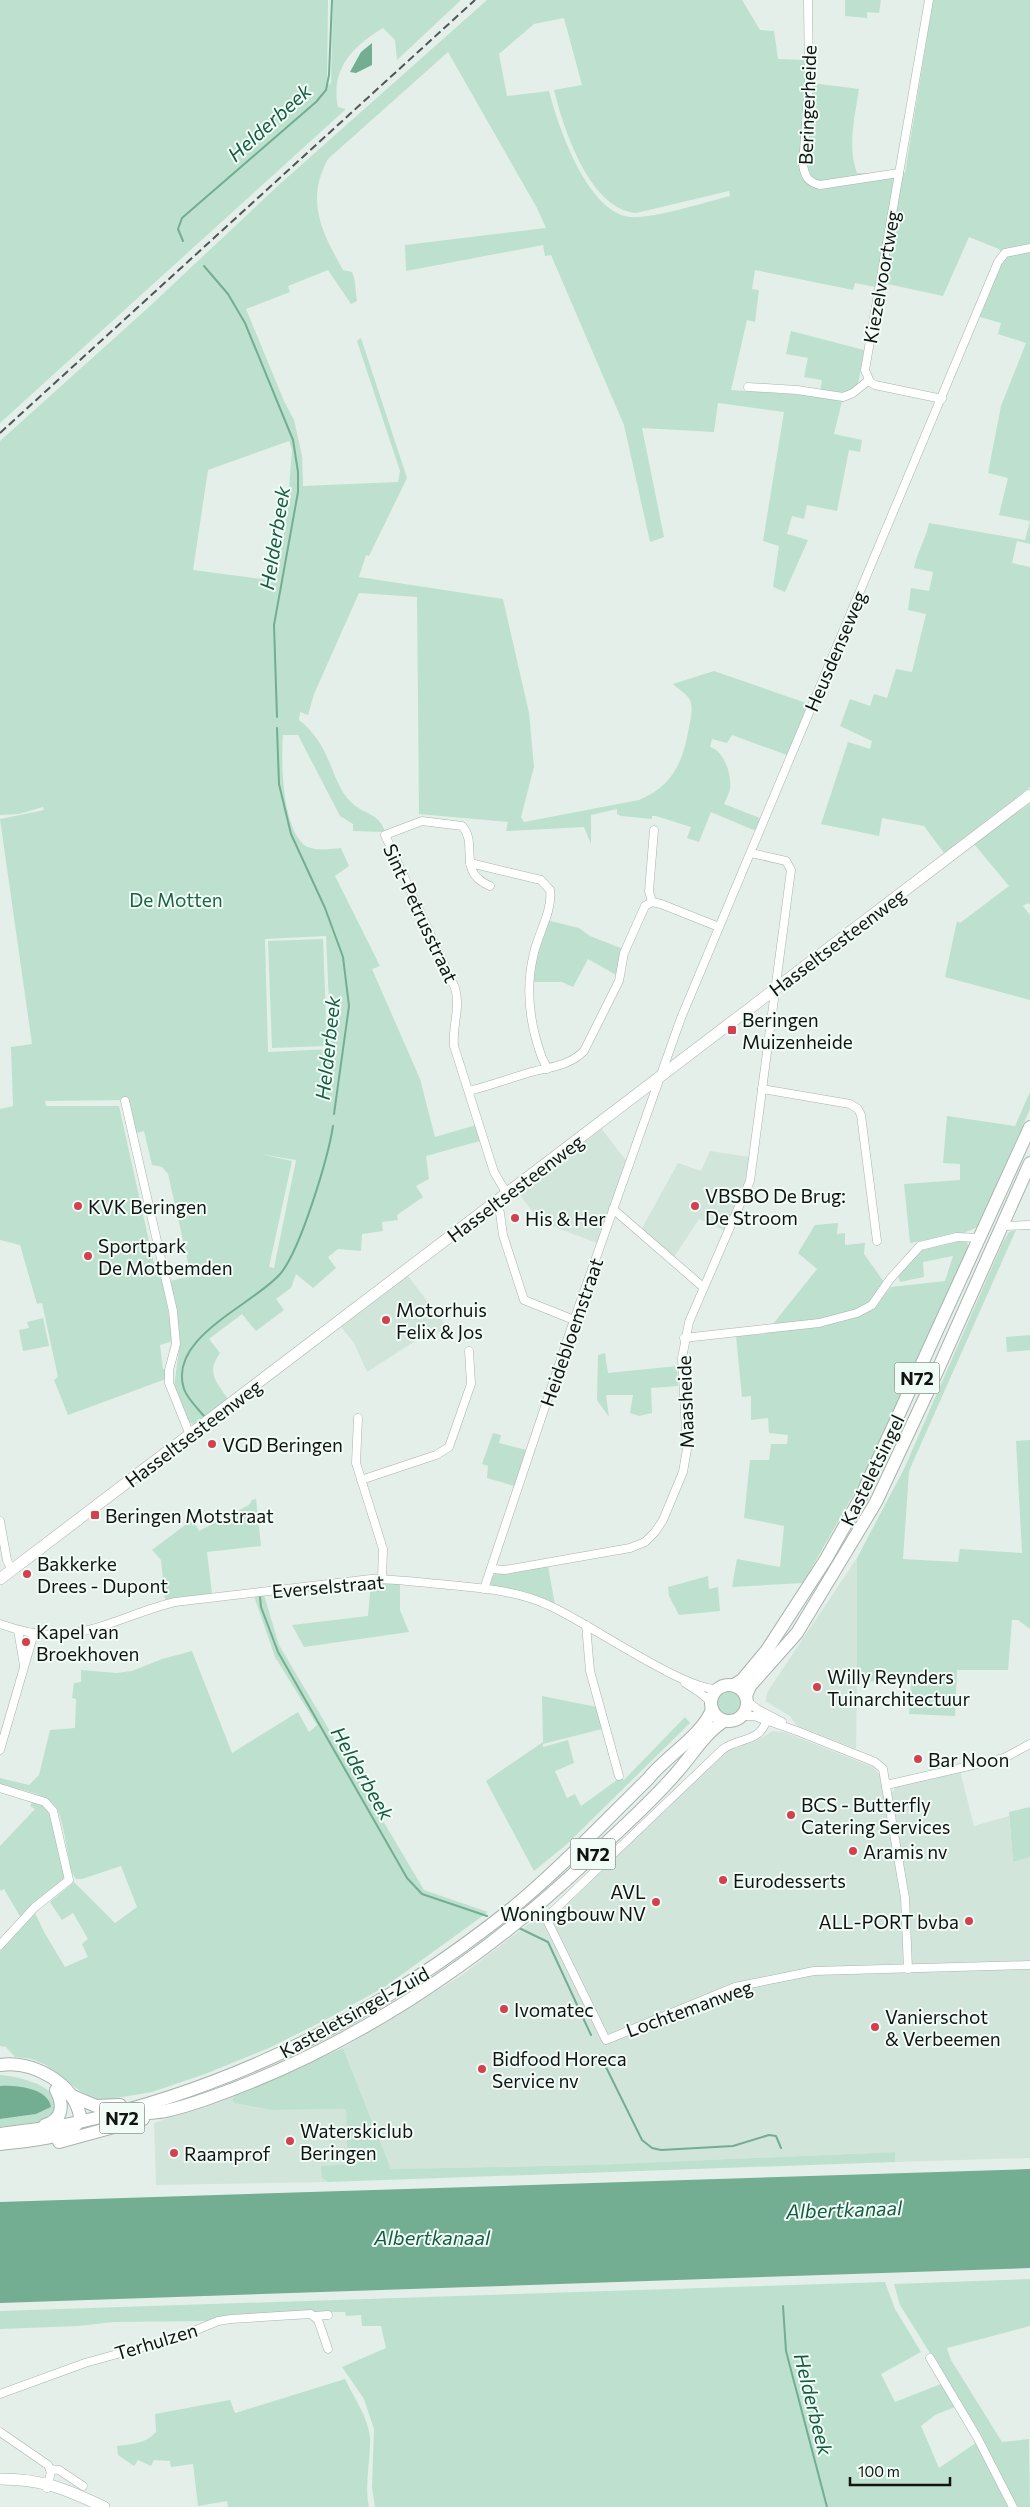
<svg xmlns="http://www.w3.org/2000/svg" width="1030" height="2507" viewBox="0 0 1030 2507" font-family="Commissioner,sans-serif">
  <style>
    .built { fill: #d2e5db }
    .green { fill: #bde1ce; fill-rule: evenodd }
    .water { fill: #73ad92 }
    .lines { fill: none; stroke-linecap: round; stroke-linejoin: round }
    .stream { stroke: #73ad92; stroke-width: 2 }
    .street-casing { stroke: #a9b3ae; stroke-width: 9 }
    .secondary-casing { stroke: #a9b3ae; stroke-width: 12 }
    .primary-casing { stroke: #a9b3ae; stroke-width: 14 }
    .street { stroke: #fff; stroke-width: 8 }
    .secondary { stroke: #fff; stroke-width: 11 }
    .primary { stroke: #fff; stroke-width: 12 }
    .rail { stroke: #4f5552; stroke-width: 2; stroke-dasharray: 8 4; stroke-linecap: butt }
    .poi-dot { fill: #d24150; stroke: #f1fcf6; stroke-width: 2 }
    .labels { text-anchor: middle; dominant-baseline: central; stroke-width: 4; stroke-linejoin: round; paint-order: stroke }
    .shield { fill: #f1fcf6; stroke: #545a56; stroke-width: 1 }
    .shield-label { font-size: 18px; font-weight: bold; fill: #111412 }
    .street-label { font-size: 19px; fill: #111412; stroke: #f1fcf6 }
    .park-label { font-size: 19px; fill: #1c6247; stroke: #f1fcf6 }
    .poi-label { font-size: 19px; fill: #111412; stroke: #f1fcf6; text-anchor: start }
    .water-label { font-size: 20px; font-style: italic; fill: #145c41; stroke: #f1fcf6 }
  </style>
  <rect width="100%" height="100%" fill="#e4efe9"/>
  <g class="built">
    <polygon points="601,1128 627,1162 597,1243 544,1223 538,1219 518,1192"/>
    <polygon points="710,1151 750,1157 744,1186 725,1231 699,1219 674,1257 641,1230 678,1163 701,1171"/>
    <polygon points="408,1276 449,1330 426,1334 367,1372 354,1343 341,1327"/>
    <polygon points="857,1558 857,1681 856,1749 797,1726 790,1716 765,1701 768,1691"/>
    <polygon points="773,1731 784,1732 873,1767 879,1774 885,1795 891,1794 896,1787 960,1771 974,1826 1009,1816 1013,1862 1030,1857 1030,2158 895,2162 894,2152 592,2165 391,2169 343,2048 462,1975 539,1916 545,1926 723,1753 740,1745 757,1740"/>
    <polygon points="235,2095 232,2100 234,2103 271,2110 346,2109 347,2164 322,2178 328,2182 156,2185 154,2123"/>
  </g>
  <g class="green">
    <path d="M0,0H328L327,86L331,83L333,0H461L397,60L395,40L383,28C353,46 330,69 338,107L346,109L0,423Z"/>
    <path d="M487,0H742L760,30L774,31L778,59L806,60L812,83L859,89C855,116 847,147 857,173H905L933,0H1030V544L1017,541L1012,563L1030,567V787L944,853L924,826L882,818L879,836L821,824L848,742L870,749L872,741L840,726L850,699L870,706L874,694L887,698L896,669L912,672L926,614L908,610L911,588L929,591L933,572L914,568C917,552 926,539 929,523L1025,540L1030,521L999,515L1008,478L988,473L1001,406L1026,343L998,334L1001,323L980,317L1003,259L999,249L969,237L943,296L878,282L875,287L855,283L853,290L755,270L752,289L759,290L755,322L747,320L731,390L804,395L842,401L834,434L862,440L860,452L849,450L837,511L807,505L804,519L792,516L787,534L808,540L785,592L773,587L779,546L763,541L784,412L718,403L714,432L642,428L664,537L650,542L624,425L551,255L545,256L543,245L406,271L405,245L546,228L537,208L448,52L328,159C305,201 322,232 343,270L352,272C356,280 355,291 357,301L351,304L328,270L288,286L290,292L246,309L284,401L294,420L302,456L303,486L398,482L400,471L357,341L361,338L407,478L369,556L366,555L359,577L503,599L529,713L534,767L521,817L524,822L639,800C673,786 683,762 689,727C691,718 694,704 688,697C684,692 677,688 673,684L714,671L809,704L787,755L732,735L727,743L712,739L710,747C724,751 732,774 730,789C729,794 726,799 724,804L760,818L756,831L711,812L699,842L687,838L691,827L656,816H652V819L621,816L617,814V809L591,815V844L584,827L506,831L508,822L419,814L417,597L359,593L314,694L308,715L300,712L299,720C311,729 321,743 327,757C334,772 339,791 351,802C362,814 380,813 385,832L353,831V824L340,816L298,735H283C281,762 282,823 303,844C312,852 330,849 341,848L349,866L335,876L380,966L372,969L420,1079L435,1137L476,1125L480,1141L426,1156L429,1179L416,1186L423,1197L397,1215L398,1220L382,1222L383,1231L362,1234L361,1251L338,1249L328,1257L336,1268L313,1288L296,1274L291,1288L276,1299L284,1310L256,1331L242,1314L209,1339L220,1353C206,1373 216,1381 228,1399L193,1424L188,1421L174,1386L180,1343L170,1281L191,1276L168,1174L162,1167L152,1165L144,1131L136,1133L128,1100L45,1101L46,1106H119L155,1268H161L173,1341L160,1345L163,1369H167L166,1379L68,1415L54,1380L58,1377L42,1303L37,1304L20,1245L0,1240V1109L13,1106L11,1047L32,1044L0,819L44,810L43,807L19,814L0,815V441L150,306L281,183ZM564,18L582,85L554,90C563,127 589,209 636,213L729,191L730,196C706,202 652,219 630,217C587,212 558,126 549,91L507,96L499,54L534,24ZM289,441L292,450L287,515L276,581L193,570L208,470ZM326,936L331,1049L268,1052L265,939ZM260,1154L296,1160L274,1268L269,1267L292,1161Z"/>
    <polygon points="845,0 881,0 879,13 867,12 867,18 845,16"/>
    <polygon points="791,331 864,350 858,385 844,395 820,392 822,380 804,377 808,358 786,354"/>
    <polygon points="1030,803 1030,905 1028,903 1023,906 1030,915 1030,1000 945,977 957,921 960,923 1009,886 974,844"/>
    <polygon points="547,920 579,928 590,936 623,949 618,976 588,959 573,987 562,982 531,982"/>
    <polygon points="323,939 327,1046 272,1048 268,941"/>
    <polygon points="1030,1092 1030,1109 978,1227 961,1234 910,1243 904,1184 960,1180 960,1164 943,1163 947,1116 1015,1126"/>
    <path d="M838,1223L837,1234L845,1233V1245L865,1243L864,1254L884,1282L910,1250L958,1240L967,1242L969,1248L864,1476L803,1583L732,1587L737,1559L780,1567L784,1526L744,1518L750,1460H769L771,1444H787L788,1435L769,1433L768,1418L751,1420V1396L742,1397L736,1336L765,1334L817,1269L798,1253L815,1225ZM953,1256L945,1281L891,1287L885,1294L880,1290L898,1276L900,1282L924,1277L923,1262Z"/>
    <polygon points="1016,1230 909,1471 903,1559 958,1562 960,1549 1022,1553 1016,1441 1030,1440 1030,1629 1018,1620 1012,1620 1008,1670 957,1670 955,1716 909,1714 911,1683 857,1681 857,1558 904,1469 1003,1242 1009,1232"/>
    <polygon points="43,1318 49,1346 23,1351 19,1330 29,1328 27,1322"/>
    <polygon points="1030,1335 1030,1350 1007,1352 1006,1337"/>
    <polygon points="605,1353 608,1373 677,1366 678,1386 651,1388 652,1413 639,1416 630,1413 633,1395 606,1395 609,1417 597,1400 598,1355"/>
    <polygon points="493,1433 501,1435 499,1443 526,1450 514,1486 487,1478 488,1466 482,1464"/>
    <polygon points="256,1499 261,1546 207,1552 212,1594 165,1600 161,1560 152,1550 193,1519 199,1531 249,1505 252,1500"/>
    <polygon points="548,1566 555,1605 493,1587 490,1583 495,1573"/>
    <polygon points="708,1576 709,1589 718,1587 720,1611 679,1615 669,1596 668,1587"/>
    <polygon points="371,1582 400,1584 400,1610 409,1632 304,1647 292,1625 368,1616"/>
    <path d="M264,1595L279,1645L424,1890L488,1912L386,1986L325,2020L269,2048L205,2074L152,2092L105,2100L97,2099L80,2091L46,2065L32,2059L15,2057L6,2047L0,2046V1951L35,1913L44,1932L65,1967L88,1957L82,1944L88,1939L73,1913L62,1920L50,1902L74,1882L115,1923L137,1907L121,1866L82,1879H76L72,1873C67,1857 64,1815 54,1805C42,1792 17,1789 0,1785V1778L29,1785L39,1775L50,1730L75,1728L76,1699L72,1698L74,1683L81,1682V1670L116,1673L132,1671L162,1659L192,1651L232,1753L298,1712L309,1732L317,1725L275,1657L254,1596Z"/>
    <circle cx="729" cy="1703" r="13"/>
    <polygon points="542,1696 597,1707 602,1729 543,1744 543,1747 568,1740 574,1763 555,1771 567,1798 575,1794 581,1806 621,1777 624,1780 685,1717 690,1723 566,1845 534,1871 486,1781 543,1742"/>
    <polygon points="34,1800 50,1810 66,1874 65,1881 21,1918 4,1889 1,1891 0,1889 0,1846 35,1809 30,1806"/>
    <polygon points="1030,1807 1030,1857 1013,1862 1009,1812"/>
    <polygon points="343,2048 391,2169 592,2165 895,2152 895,2162 328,2182 322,2178 321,2166 347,2164 346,2109 271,2110 234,2103 232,2100 235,2095"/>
    <path d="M0,2075C15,2076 53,2084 56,2102C56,2106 54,2111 53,2114L45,2121L0,2127V2119L36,2114L51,2107C46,2088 17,2086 0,2086Z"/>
    <polygon points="1030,2279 1030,2326 947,2348 951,2360 1002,2442 1029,2439 1030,2507 375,2507 372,2487 374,2429 364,2399 342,2367 386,2348 381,2326 362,2326 361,2315 346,2316 345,2312 310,2312 206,2321 114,2322 78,2326 0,2329 0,2311 885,2282 895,2309 921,2352 881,2374 895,2402 941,2384 955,2407 935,2415 921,2426 939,2468 983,2438 900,2305 894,2284"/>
    <path d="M345,2379C353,2396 368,2417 370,2437C371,2460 364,2483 369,2507H228L227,2501L198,2506L193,2464L171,2467L170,2461L154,2460L151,2466L138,2460L134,2466L118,2455L117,2446C132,2444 145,2444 156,2432L155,2414L230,2400L235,2413Z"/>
  </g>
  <g class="water">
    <polygon points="372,43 372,65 356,73 350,72 361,52"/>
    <path d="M0,2086C16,2085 48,2088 51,2107L36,2114L0,2119Z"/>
    <polygon points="1030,2169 1030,2268 0,2303 0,2202"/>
  </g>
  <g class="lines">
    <g class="stream">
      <polyline points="183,241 178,229 182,218 316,102 326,90 329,75 332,0"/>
      <polyline points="204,266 228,294 245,323 293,440 298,472 298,492 274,625 277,717"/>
      <polyline points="277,728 279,784 291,834 325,908 343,957 349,1006 334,1114"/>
      <path d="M204,1416C198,1409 187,1398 184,1389C167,1337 254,1305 281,1273C301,1248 328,1158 333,1126"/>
      <polyline points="260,1597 261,1607 278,1652 407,1878 422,1894 487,1916"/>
      <polyline points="519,1928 548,1942 591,2035"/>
      <polyline points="600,2055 642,2140 652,2148 661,2150 733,2146 769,2135 776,2136 781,2148"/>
      <polyline points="783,2306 786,2351 827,2507"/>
    </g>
    <defs>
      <g id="street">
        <path d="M808,0L809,82L803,165C805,177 808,182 820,185L899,173"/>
        <polyline points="929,0 865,370 870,382 875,385 942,399"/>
        <polyline points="748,387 797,390 843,397 853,393 869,380"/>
        <path d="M470,863L541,880L550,890C553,910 538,934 534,953C525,988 529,1021 541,1055C542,1060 546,1063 547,1069"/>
        <path d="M490,886C456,872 479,844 462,826L422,821L385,835L455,988C461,1007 452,1026 454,1046L494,1172L507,1194"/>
        <polyline points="652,902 649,891 654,830"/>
        <polyline points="762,1089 850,1104 858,1109 861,1115 877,1241"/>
        <path d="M469,1091C489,1086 508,1079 528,1073C548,1067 568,1067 584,1051L619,981L624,953L645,906L652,902L661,904L719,927"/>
        <polyline points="125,1101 173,1311 176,1344 169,1370 169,1383 190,1435"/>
        <polyline points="495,1203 500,1213 503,1235 524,1300 574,1320"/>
        <polyline points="613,1209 703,1287"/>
        <polyline points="1002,1226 1030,1225"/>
        <polyline points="684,1338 819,1323 857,1313 872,1305 890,1279 920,1246 957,1237 980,1238"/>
        <polyline points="358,1418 356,1463 383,1549 382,1579"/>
        <polyline points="361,1480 436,1455 449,1447 471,1384 469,1351"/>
        <polyline points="0,1521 7,1560 12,1571"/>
        <polyline points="491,1569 505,1570 630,1548 645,1542 655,1532 663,1520 683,1472 687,1449 682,1358 689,1322 750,1181 791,870 786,861 751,853"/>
        <polyline points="484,1589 574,1320 681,1018 998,262 1005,253 1030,248"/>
        <path d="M0,1624C17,1630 35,1635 53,1635C95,1635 135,1611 175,1602L371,1579C394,1579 417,1582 439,1584C476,1588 513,1589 548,1605C584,1620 686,1692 718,1689"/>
        <polyline points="586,1625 590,1671 619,1776"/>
        <polyline points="18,1630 24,1665"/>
        <polyline points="685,1683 699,1692 711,1702"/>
        <polyline points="748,1702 757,1709 782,1722"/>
        <polyline points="743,1716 754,1716 797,1731 875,1762 883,1769 905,1898 908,1969"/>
        <path d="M766,1721C760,1742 738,1738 723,1749L546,1918L606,2040L735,1987L814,1971L1030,1965"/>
        <polyline points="0,1750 34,1633"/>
        <polyline points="886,1785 1004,1758 1030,1744"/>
        <polyline points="0,1788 45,1802 53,1811 69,1880 35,1907 0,1945"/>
        <polyline points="315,2316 328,2315"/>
        <polyline points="930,2358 977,2437 1013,2507"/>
        <polyline points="0,2394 85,2363 182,2336 218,2321 231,2319 311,2314 318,2320 328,2349"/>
        <polyline points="0,2432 48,2465 51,2472 47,2488"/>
        <polyline points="50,2469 59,2470 83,2486"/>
      </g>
      <g id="secondary">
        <polyline points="0,1579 1030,795"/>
        <path d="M0,2479C43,2479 66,2489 104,2507"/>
      </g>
      <g id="primary">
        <circle cx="729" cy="1703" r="18"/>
        <polyline points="734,1685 742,1680 767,1650 826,1559 861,1497 1030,1127"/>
        <polyline points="746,1696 750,1686 797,1633 876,1502 935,1376 1030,1163"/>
        <path d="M0,2065C32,2060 73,2082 80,2116C78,2140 20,2141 0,2144"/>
        <polyline points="70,2095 96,2106 120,2105"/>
        <path d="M132,2116C143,2113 154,2113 165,2111C180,2108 195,2103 209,2098C349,2049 479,1963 587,1861C617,1832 651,1803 678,1771C693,1754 705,1733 724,1721"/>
        <path d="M45,2125C63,2120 64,2105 56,2090"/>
        <path d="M0,2134C26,2130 53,2128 79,2122C243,2085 386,2010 516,1905C563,1866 605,1821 648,1779C665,1757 704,1734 712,1709"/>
        <polyline points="59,2142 143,2119"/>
      </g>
    </defs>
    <use href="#street" class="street-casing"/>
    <use href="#secondary" class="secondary-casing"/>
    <use href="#primary" class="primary-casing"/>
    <use href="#street" class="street"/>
    <use href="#secondary" class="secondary"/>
    <use href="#primary" class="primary"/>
    <polyline class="rail" points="0,433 475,0"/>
  </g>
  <g class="poi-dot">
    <rect x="727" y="1025" width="10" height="10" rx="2.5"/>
    <circle cx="78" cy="1206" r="5"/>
    <circle cx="695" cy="1206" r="5"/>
    <circle cx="515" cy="1218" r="5"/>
    <circle cx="88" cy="1256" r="5"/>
    <circle cx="386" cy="1320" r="5"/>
    <circle cx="212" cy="1444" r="5"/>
    <rect x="90" y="1510" width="10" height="10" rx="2.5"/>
    <circle cx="27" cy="1574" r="5"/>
    <circle cx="26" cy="1642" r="5"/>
    <circle cx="817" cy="1687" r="5"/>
    <circle cx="918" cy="1759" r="5"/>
    <circle cx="791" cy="1815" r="5"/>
    <circle cx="853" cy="1851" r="5"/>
    <circle cx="723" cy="1880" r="5"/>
    <circle cx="656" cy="1902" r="5"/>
    <circle cx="969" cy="1921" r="5"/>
    <circle cx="504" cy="2009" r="5"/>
    <circle cx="875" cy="2027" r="5"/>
    <circle cx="482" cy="2069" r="5"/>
    <circle cx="290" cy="2141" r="5"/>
    <circle cx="174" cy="2153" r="5"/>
  </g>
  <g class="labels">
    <g class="shield">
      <rect x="894.5" y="1362.5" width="45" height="31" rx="4"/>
      <rect x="570.5" y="1838.5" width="45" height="31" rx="4"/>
      <rect x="99.5" y="2102.5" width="45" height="31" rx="4"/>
    </g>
    <g class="shield-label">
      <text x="917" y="1378">N72</text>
      <text x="593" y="1854">N72</text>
      <text x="122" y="2118">N72</text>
    </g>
    <g class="street-label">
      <text transform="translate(807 105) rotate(-88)">Beringerheide</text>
      <text transform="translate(881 277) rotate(-80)">Kiezelvoortweg</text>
      <text transform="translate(835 651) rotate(-67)">Heusdenseweg</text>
      <text transform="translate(421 913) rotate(65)">Sint-Petrusstraat</text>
      <text transform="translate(837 942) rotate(-37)">Hasseltsesteenweg</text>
      <text transform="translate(515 1188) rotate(-37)">Hasseltsesteenweg</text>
      <text transform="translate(571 1332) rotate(-71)">Heidebloemstraat</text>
      <text transform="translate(685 1402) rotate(-92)">Maasheide</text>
      <text transform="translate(193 1433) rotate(-37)">Hasseltsesteenweg</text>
      <text transform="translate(872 1470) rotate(-64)">Kasteletsingel</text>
      <text transform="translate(328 1586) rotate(-5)">Everselstraat</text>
      <text transform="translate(689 2008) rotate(-20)">Lochtemanweg</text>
      <text transform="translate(354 2012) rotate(-29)">Kasteletsingel-Zuid</text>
      <text transform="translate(156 2341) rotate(-17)">Terhulzen</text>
    </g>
    <g class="park-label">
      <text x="176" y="899">De Motten</text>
    </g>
    <g class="poi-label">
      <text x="742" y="1019">Beringen<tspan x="742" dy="22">Muizenheide</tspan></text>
      <text x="705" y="1195">VBSBO De Brug:<tspan x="705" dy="22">De Stroom</tspan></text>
      <text x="88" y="1206">KVK Beringen</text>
      <text x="525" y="1218">His &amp; Her</text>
      <text x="98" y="1245">Sportpark<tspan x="98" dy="22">De Motbemden</tspan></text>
      <text x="396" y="1309">Motorhuis<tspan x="396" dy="22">Felix &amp; Jos</tspan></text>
      <text x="222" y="1444">VGD Beringen</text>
      <text x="105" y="1515">Beringen Motstraat</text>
      <text x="37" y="1563">Bakkerke<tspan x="37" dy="22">Drees - Dupont</tspan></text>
      <text x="36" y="1631">Kapel van<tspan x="36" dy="22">Broekhoven</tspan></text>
      <text x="827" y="1676">Willy Reynders<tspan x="827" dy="22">Tuinarchitectuur</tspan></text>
      <text x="928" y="1759">Bar Noon</text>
      <text x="801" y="1804">BCS - Butterfly<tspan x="801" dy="22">Catering Services</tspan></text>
      <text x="863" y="1851">Aramis nv</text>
      <text x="733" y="1880">Eurodesserts</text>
      <text x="646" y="1891" text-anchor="end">AVL<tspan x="646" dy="22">Woningbouw NV</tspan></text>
      <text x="959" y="1921" text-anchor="end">ALL-PORT bvba</text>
      <text x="514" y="2009">Ivomatec</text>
      <text x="885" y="2016">Vanierschot<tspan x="885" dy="22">&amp; Verbeemen</tspan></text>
      <text x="492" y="2058">Bidfood Horeca<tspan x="492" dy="22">Service nv</tspan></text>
      <text x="300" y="2130">Waterskiclub<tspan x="300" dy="22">Beringen</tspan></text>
      <text x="184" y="2153">Raamprof</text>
    </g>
    <g class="water-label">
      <text transform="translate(269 122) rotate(-42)">Helderbeek</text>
      <text transform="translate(274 538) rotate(-81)">Helderbeek</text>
      <text transform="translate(327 1048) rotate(-84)">Helderbeek</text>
      <text transform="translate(363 1773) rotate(60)">Helderbeek</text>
      <text transform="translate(844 2209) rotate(-2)">Albertkanaal</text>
      <text x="432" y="2237">Albertkanaal</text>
      <text transform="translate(814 2404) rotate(76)">Helderbeek</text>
    </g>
  </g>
  <path d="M850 2477v8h100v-8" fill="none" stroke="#111412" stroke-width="2.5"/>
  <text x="858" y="2477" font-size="15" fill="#111412" stroke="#f1fcf6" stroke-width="4" paint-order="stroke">100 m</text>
</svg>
